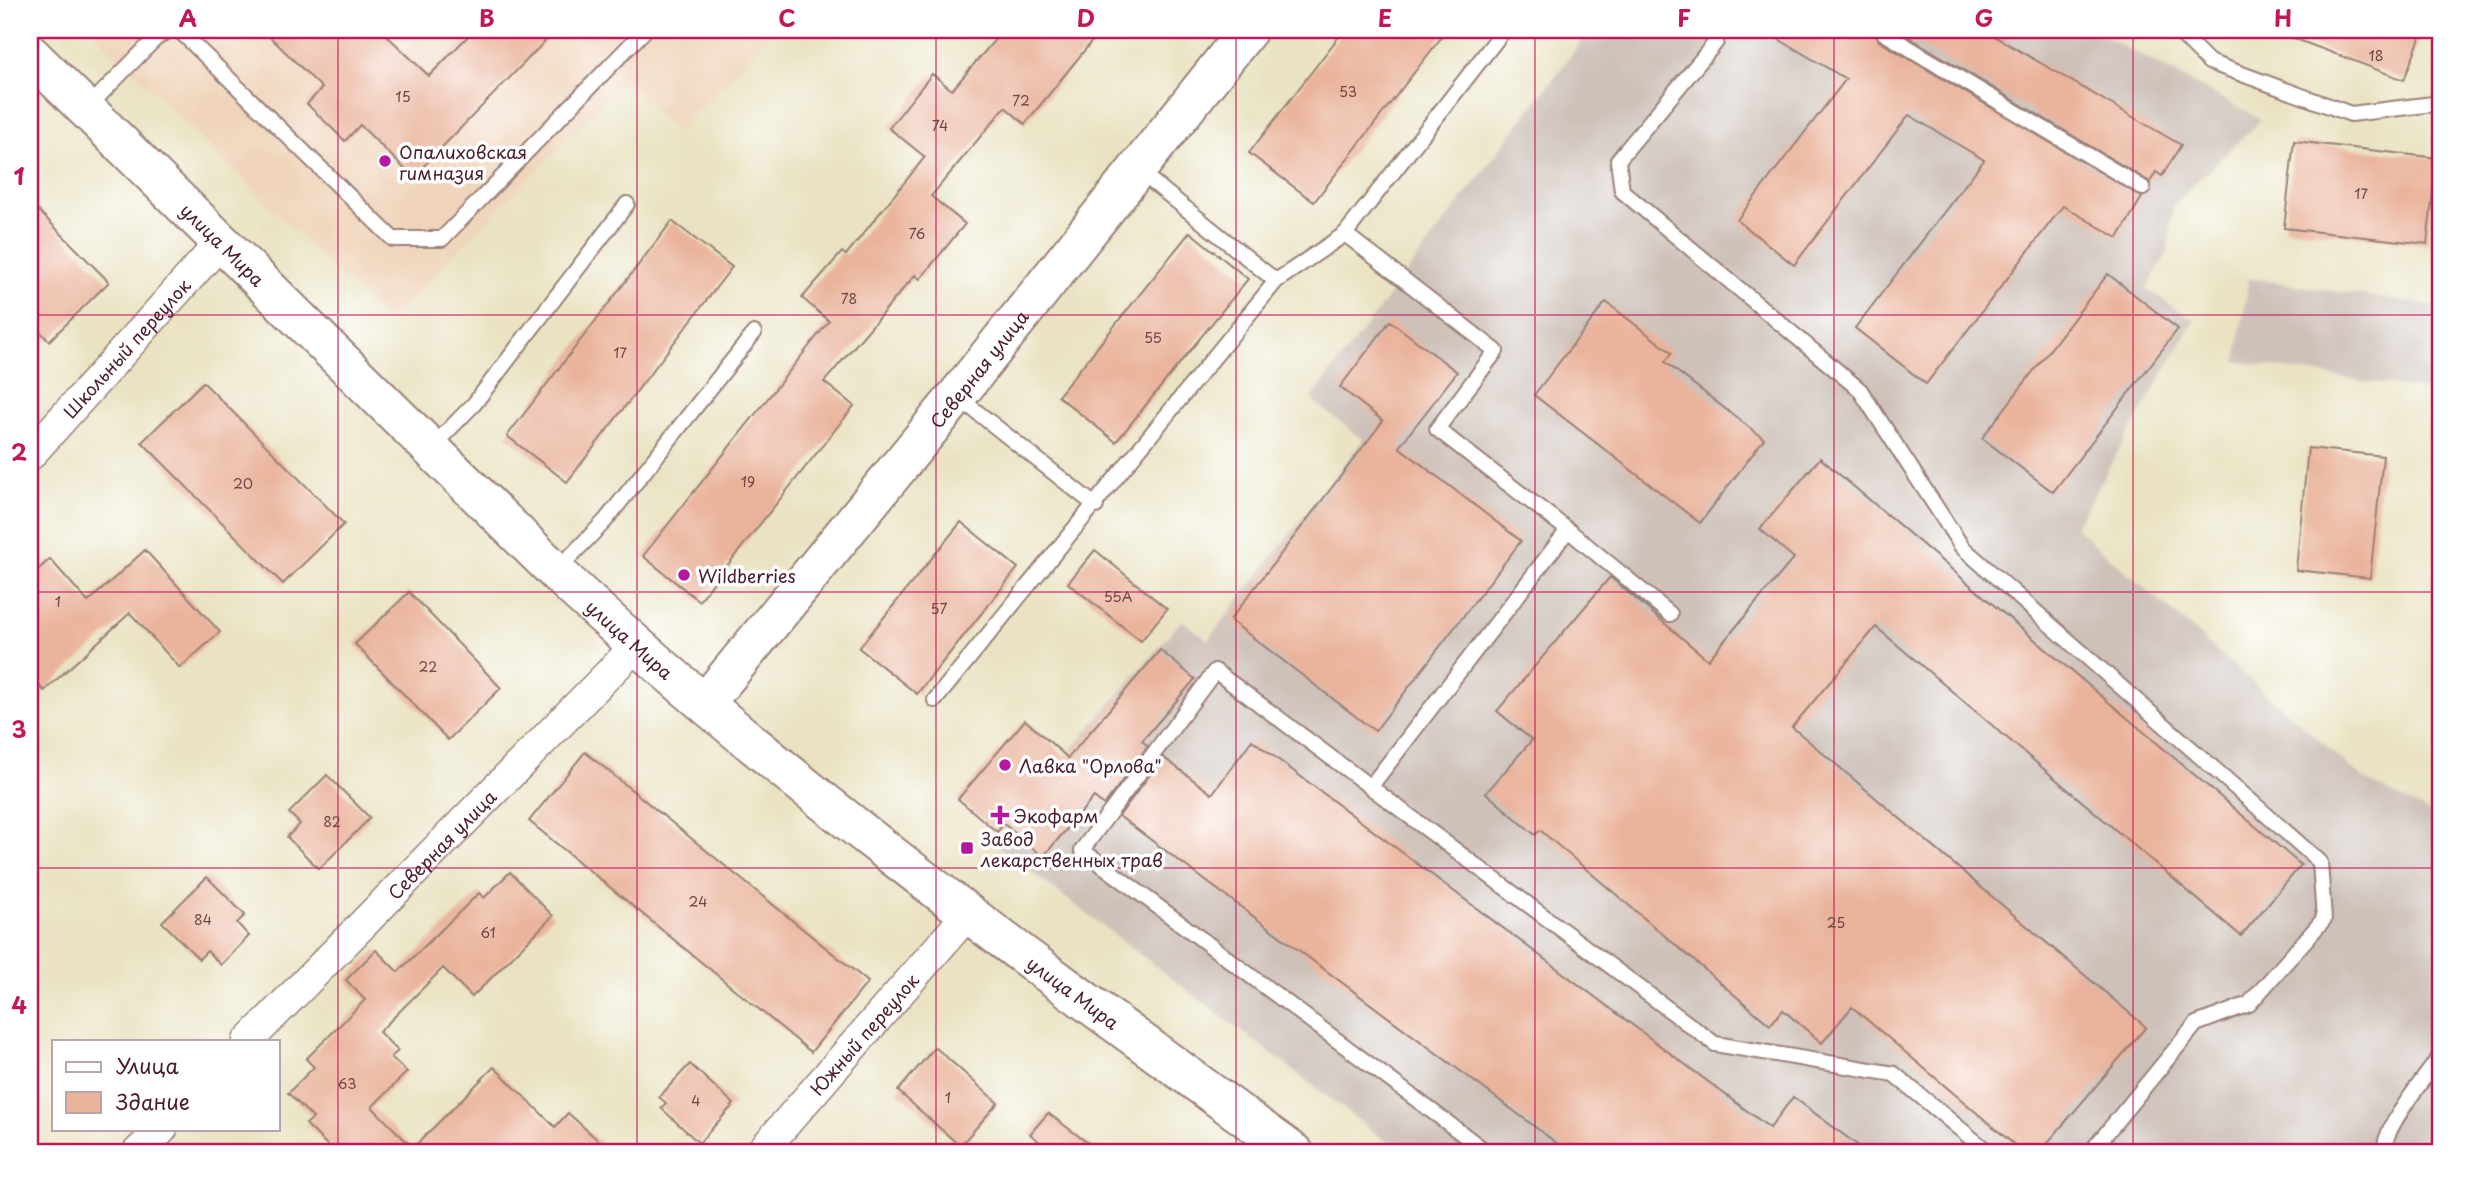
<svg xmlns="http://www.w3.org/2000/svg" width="2471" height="1183" viewBox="0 0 2471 1183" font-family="'Playpen Sans',sans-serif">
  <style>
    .built { fill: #f0d5bc }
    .industrial { fill: #cec1b9 }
    .building { fill: #eab49c }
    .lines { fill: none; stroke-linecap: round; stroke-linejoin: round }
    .lane-casing { stroke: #9a8177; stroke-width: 18 }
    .street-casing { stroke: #9a8177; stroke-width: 33 }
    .secondary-casing { stroke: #9a8177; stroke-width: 42 }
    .lane { stroke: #fff; stroke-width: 14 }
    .street { stroke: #fff; stroke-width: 30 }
    .secondary { stroke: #fff; stroke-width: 38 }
    .grid { fill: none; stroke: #c2185b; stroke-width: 2; stroke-opacity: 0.55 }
    .poi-dot { fill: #b5179e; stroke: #fff; stroke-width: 2.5 }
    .labels { text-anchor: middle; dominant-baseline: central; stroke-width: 7; stroke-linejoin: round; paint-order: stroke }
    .number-label { font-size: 14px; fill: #724447 }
    .poi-label { font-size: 18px; fill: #4a1f2b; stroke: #fff; text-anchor: start }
    .street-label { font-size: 18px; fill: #4a1f2b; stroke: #fff }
    .neatline { fill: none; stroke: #c2185b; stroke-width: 2.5 }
    .grid-label { font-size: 23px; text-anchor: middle; font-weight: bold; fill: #c2185b }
  </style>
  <rect width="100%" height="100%" fill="#fff"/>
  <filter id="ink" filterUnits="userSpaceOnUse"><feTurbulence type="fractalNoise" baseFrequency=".0143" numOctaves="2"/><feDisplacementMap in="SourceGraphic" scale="14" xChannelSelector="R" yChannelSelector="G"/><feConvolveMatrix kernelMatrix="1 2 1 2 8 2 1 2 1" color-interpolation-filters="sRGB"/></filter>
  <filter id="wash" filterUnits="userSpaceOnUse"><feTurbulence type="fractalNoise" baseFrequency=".00686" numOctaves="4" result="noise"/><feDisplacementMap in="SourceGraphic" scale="28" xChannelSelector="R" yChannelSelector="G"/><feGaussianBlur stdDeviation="1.57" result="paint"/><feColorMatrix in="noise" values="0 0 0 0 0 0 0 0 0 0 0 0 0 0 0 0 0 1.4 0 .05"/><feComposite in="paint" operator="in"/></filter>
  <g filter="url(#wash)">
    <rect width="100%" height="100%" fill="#eae3c3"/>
    <polygon class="built" points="91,30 775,30 677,132 625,81 387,322"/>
    <g class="industrial">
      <polygon points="1590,30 2093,30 2261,119 2173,205 2168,252 2146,289 2194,320 2075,527 2365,780 2441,818 2441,1153 1402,1153 992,842 1182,620 1208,640 1363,440 1311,399"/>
      <polygon points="2249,278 2441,307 2440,393 2236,361"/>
    </g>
    <g id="blocks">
      <g class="building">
        <polygon points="263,30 381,30 429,76 474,30 556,30 413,177 360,125 345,141 307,104 322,88"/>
        <polygon points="1003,30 1101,30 1025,124 1005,107 931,196 965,224 920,279 915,275 824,382 854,406 699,601 643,556 829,321 802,298 842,252 846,255 925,157 889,128 932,74 952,90"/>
        <polygon points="1344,30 1447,30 1314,202 1249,153"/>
        <polygon points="1763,30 1875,30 1879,41 2142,197 2118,238 2063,206 1926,384 1855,328 1984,160 1909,115 1794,265 1737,220 1846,79"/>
        <polygon points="1897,30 1984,30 2181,145 2162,176 2156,172 2150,182"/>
        <polygon points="2280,30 2423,30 2404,80 2280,33"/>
        <polygon points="2294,141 2437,158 2427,244 2284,228"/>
        <polygon points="30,202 109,282 49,341 30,321"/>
        <polygon points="672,221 732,267 567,482 507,436"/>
        <polygon points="1190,232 1248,279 1116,442 1058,396"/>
        <polygon points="2108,274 2178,329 2053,492 1982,438"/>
        <polygon points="1606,302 1672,353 1665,362 1764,439 1700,523 1534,395"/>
        <polygon points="1390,321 1457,372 1399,447 1521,541 1375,731 1230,620 1383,421 1340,387"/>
        <polygon points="203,382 344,524 283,584 142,442"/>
        <polygon points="2308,448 2383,456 2370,578 2296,570"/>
        <polygon points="1820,458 2301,865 2241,936 1876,627 1792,727 2146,1027 2039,1153 2024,1153 1852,1007 1822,1043 1783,1010 1770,1025 1540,830 1535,835 1486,793 1532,740 1497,711 1610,577 1708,660 1794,558 1760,529"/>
        <polygon points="961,522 1018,568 917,694 859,648"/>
        <polygon points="145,550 220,632 180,668 130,613 44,691 30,675 30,577 50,559 88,602"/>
        <polygon points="1095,550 1167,609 1141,641 1068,583"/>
        <polygon points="409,592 501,688 448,740 355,644"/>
        <polygon points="1160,650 1195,679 1142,741 1148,746 1104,805 1094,797 1043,857 1004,824 997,832 958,799 1025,720 1068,758"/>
        <polygon points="1252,740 1770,1128 1793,1097 1868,1153 1570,1153 1119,816 1163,757 1212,794"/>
        <polygon points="585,752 868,982 811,1052 529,821"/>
        <polygon points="327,775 370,818 319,869 287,837 300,824 289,813"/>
        <polygon points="510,872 553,916 472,997 443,968 379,1032 398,1051 391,1057 407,1072 372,1107 413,1148 494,1067 555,1127 568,1113 612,1153 335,1153 306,1124 313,1118 288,1093 314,1067 306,1059 365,1000 346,980 376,950 398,972 479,893 484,898"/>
        <polygon points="207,877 245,915 237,923 249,936 221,965 207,951 199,959 162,922"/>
        <polygon points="935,1047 998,1103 960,1146 898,1091"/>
        <polygon points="690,1064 734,1104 699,1143 661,1108 666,1103 659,1097"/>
        <polygon points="1048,1113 1101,1153 1053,1153 1030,1134"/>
      </g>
    </g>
  </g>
  <g filter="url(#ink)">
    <use href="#blocks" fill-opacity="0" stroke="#9a8177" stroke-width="2"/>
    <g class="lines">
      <defs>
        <g id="lane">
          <polyline points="179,30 393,239 442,239 645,30"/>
          <polyline points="1886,30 1884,33 2143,188"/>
          <polyline points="2177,30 2209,62 2351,114 2441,103"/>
          <polyline points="1716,42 1618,160 1622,191 1860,390 1962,547 2320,862 2324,919 2249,1004 2196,1024 2090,1153"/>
          <polyline points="87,108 156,38 169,30"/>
          <polyline points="1139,171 1276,281"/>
          <polyline points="1345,234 1496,351 1437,429 1568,530 1371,786"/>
          <polyline points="958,397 1096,506"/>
          <polyline points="432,447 474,404 627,204"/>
          <polyline points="1568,530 1670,614"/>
          <polyline points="557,570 605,521 754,333"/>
          <polyline points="935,700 1276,281 1345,234 1504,30"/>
          <polyline points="1488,1153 1082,850 1215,671 1715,1044 1894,1074 1989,1153"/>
          <path d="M2385,1153C2379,1132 2428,1074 2441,1055"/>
        </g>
        <g id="street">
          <path id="s1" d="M30,455L221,242"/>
          <path id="s2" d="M248,1041L636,646"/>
          <polyline points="137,1153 162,1129"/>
          <path id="s3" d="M760,1153L967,915"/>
        </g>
        <g id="secondary">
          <path id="s4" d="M30,54L556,572C785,786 1041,969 1294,1153"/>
          <path id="s5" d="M705,703L956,397L1248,30"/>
        </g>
      </defs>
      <use href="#lane" class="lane-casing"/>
      <use href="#street" class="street-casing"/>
      <use href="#secondary" class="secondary-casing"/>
      <use href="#lane" class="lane"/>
      <use href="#street" class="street"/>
      <use href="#secondary" class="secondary"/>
    </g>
  </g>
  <path class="grid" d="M338,30V1153M637,30V1153M936,30V1153M1236,30V1153M1535,30V1153M1834,30V1153M2133,30V1153M30,315H2441M30,592H2441M30,868H2441"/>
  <g class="poi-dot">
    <circle cx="385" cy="161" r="7"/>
    <circle cx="684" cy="575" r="7"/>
    <circle cx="1005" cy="765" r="7"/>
    <path d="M996.5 804.5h7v7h7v7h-7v7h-7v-7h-7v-7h7z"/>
    <rect x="960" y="841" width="14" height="14" rx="3.5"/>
  </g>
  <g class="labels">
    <g class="number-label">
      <text x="2376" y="55">18</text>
      <text x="1348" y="91">53</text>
      <text x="403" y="96">15</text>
      <text x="1021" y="100">72</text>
      <text x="940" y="125">74</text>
      <text x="2361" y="193">17</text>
      <text x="917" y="233">76</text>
      <text x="849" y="298">78</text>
      <text x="1153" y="337">55</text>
      <text x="620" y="352">17</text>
      <text x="748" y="481">19</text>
      <text x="243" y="483">20</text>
      <text x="1118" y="596">55А</text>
      <text x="58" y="601">1</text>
      <text x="939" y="608">57</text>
      <text x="428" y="666">22</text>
      <text x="332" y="821">82</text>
      <text x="698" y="901">24</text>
      <text x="203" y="919">84</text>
      <text x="1836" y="922">25</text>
      <text x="488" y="932">61</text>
      <text x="347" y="1083">63</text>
      <text x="948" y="1097">1</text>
      <text x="696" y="1100">4</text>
    </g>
    <g class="poi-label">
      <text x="399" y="151">Опалиховская<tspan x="399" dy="21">гимназия</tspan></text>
      <text x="698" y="575">Wildberries</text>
      <text x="1019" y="765">Лавка "Орлова"</text>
      <text x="1014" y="815">Экофарм</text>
      <text x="981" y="838">Завод<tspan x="981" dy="21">лекарственных трав</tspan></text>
    </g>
    <g class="street-label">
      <text stroke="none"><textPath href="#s4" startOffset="271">улица Мира</textPath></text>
      <text stroke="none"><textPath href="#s1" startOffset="144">Школьный переулок</textPath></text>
      <text stroke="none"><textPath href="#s5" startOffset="432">Северная улица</textPath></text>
      <text stroke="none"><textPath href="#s4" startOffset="838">улица Мира</textPath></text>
      <text stroke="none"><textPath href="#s2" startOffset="276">Северная улица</textPath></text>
      <text stroke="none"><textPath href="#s4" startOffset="1405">улица Мира</textPath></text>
      <text stroke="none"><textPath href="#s3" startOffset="158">Южный переулок</textPath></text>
    </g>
  </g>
  <rect width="2471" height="1183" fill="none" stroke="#fff" stroke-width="77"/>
  <rect x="52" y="1040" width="228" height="91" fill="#ffffff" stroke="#b7a5aa" stroke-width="2"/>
  <rect x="66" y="1062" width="35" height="10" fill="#ffffff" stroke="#b7a5aa" stroke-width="2"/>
  <text x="116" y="1074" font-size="21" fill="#4a1f2b">Улица</text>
  <rect x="66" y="1092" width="35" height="21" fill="#eab49c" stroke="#b7a5aa" stroke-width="2"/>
  <text x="116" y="1110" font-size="21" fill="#4a1f2b">Здание</text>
  <rect x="38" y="38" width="2394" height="1106" class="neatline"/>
  <g class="grid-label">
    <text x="188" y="27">A</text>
    <text x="487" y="27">B</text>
    <text x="787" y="27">C</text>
    <text x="1086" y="27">D</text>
    <text x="1385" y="27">E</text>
    <text x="1684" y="27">F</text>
    <text x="1984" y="27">G</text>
    <text x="2283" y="27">H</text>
    <text x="19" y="185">1</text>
    <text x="19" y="461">2</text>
    <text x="19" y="738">3</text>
    <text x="19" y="1014">4</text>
  </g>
</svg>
